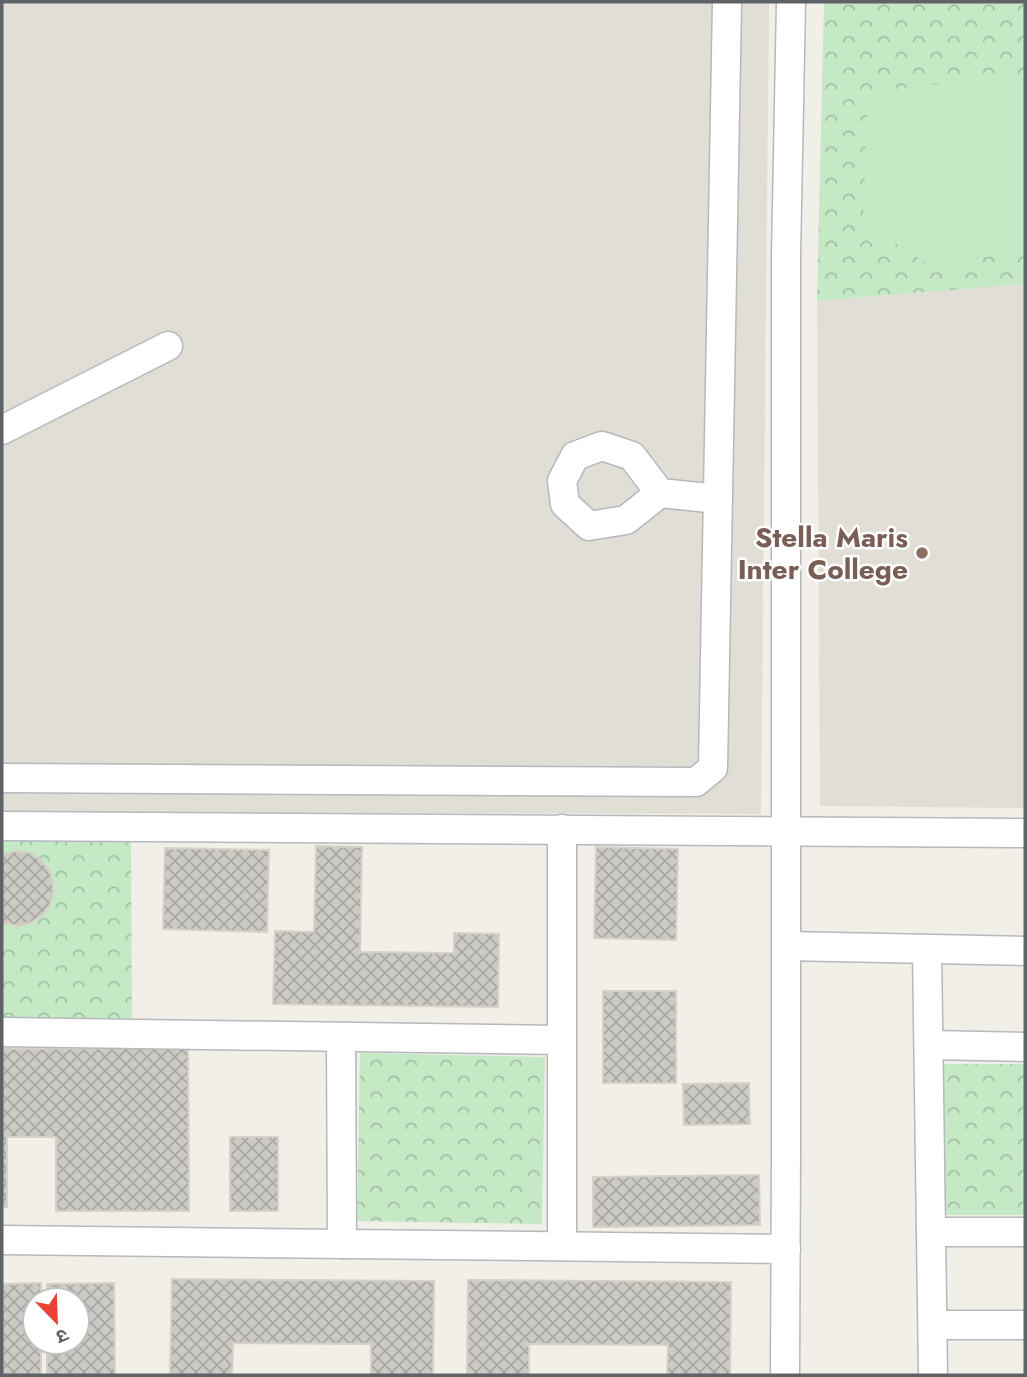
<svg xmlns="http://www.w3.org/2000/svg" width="1027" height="1377" viewBox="0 0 1027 1377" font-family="Jost,'Noto Sans Devanagari',sans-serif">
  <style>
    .education { fill: #e1ded6 }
    .forest { fill: url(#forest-crowns) }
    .pitch { fill: #c5e8c5 }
    .building { fill: url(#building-cross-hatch); stroke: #d6d1c6; stroke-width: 2 }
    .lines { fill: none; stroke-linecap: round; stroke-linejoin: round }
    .minor-casing { stroke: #b5b8bc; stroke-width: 31 }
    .minor { stroke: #fff; stroke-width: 28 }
    .education-dot { fill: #8d6e63; stroke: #fff; stroke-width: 2.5 }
    .labels { text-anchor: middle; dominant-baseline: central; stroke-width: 5; stroke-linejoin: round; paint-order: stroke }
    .education-label { font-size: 28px; font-weight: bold; fill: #785e54; stroke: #fff; text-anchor: end }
  </style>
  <defs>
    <pattern id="forest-crowns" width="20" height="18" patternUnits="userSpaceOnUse" patternTransform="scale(1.75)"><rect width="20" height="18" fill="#c5e8c5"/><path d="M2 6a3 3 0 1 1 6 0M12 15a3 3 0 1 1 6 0" fill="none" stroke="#a3c0a4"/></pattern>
    <pattern id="building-cross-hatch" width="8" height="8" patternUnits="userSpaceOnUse" patternTransform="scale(1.75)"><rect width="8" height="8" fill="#cccac5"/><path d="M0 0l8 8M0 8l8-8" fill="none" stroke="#a9a8a4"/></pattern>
  </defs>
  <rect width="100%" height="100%" fill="#f1efe8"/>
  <g class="education">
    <polygon points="2,2 769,2 761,814 2,812"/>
    <polygon points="1025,284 1025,808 820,806 817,301"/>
  </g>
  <g class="forest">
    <polygon points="824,2 1025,2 1025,284 817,301"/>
    <polygon points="2,840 131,840 132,1018 2,1019"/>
    <polygon points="360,1053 545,1057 542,1224 357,1221"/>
    <polygon points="942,1064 1025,1064 1025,1215 941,1215"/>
  </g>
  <polygon class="pitch" points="1025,73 1025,250 933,267 863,223 868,93"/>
  <g class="building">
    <polygon points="316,846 362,847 360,952 454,953 454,933 499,934 498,1007 273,1004 275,931 314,932"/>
    <polygon points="596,847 678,849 676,940 594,938"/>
    <polygon points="165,848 269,850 267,932 163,929"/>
    <polygon points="17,851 30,853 41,860 49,870 53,882 53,895 49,907 41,916 30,923 18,926 2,922 2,854"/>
    <rect x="603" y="991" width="73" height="92"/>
    <polygon points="188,1048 189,1211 56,1211 56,1137 7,1137 7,1207 2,1207 2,1049"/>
    <polygon points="749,1083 750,1124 684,1125 683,1084"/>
    <rect x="230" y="1137" width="48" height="74"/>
    <polygon points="759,1175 760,1225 593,1227 593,1177"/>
    <polygon points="172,1279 434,1281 433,1375 371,1375 371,1344 233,1343 232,1375 170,1375"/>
    <polygon points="468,1280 731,1282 730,1375 667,1375 668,1345 529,1344 529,1375 467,1375"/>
    <polygon points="41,1283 41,1300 35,1300 35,1342 41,1342 41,1375 2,1375 2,1284"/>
    <polygon points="114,1283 115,1375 47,1375 47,1342 77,1342 77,1300 47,1300 47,1284"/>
  </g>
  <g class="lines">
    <defs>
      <g id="minor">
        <polyline points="2,430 168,346"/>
        <polyline points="660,493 632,456 602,446 575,456 562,481 565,504 589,526 626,520 660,493 718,499"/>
        <polyline points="2,778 696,782 713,768 727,2"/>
        <polyline points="2,826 1025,833"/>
        <polyline points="786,946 1025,951"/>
        <polyline points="927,949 933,1375"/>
        <polyline points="2,1032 562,1040"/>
        <polyline points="341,1037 342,1244"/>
        <polyline points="929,1045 1025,1047"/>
        <polyline points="931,1232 1025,1232"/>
        <polyline points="2,1240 786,1249"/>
        <polyline points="562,1246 562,829"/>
        <polyline points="933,1325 1025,1325"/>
        <polyline points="785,1375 786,1149 786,256 791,2"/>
      </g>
    </defs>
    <use href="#minor" class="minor-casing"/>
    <use href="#minor" class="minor"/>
  </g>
  <circle class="education-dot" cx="922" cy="553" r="7"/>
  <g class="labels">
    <g class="education-label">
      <text x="908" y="537">Stella Maris<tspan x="908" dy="32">Inter College</tspan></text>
    </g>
  </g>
  <rect width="1027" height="1377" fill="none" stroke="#5f6368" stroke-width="7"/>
  <g transform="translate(56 1321) rotate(157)"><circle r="33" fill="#ffffff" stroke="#bfc1c3" stroke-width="2"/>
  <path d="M0-5L12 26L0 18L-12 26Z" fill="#ea4335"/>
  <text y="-10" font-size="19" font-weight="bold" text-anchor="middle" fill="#5f6368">उ</text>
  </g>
</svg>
